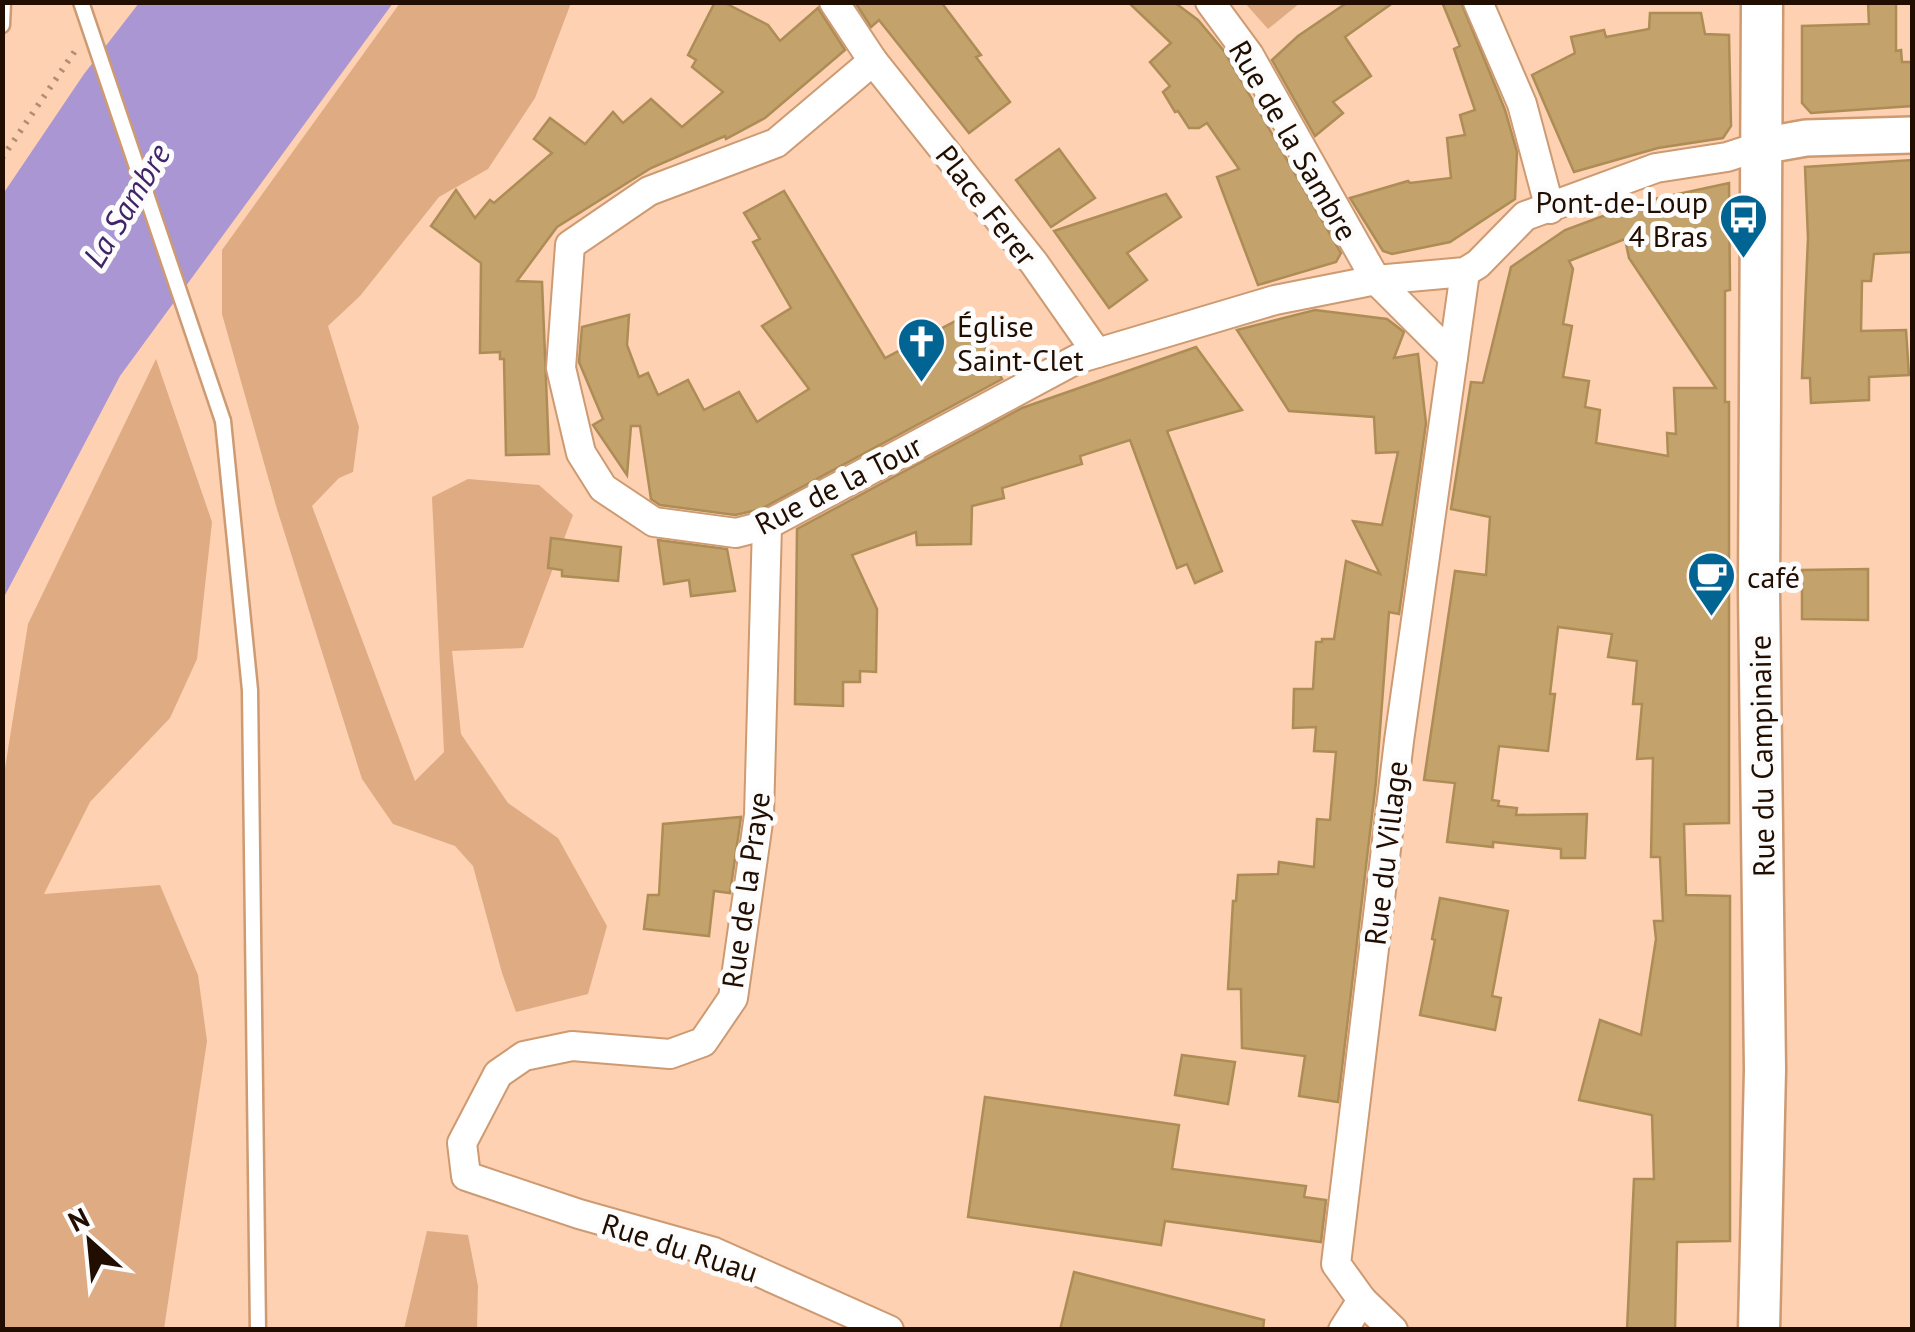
<svg xmlns="http://www.w3.org/2000/svg" width="1915" height="1332" viewBox="0 0 1915 1332" font-family="'PT Sans',sans-serif">
  <style>
    .green { fill: #dfab83 }
    .water { fill: #aa96d2 }
    .building { fill: #c4a26c; stroke: #ad8c56; stroke-width: 2.5; fill-rule: evenodd }
    .lines { fill: none; stroke-linecap: round; stroke-linejoin: round }
    .service-casing { stroke: #cd9a72; stroke-width: 19 }
    .minor-casing { stroke: #cd9a72; stroke-width: 32 }
    .tertiary-casing { stroke: #cd9a72; stroke-width: 40 }
    .secondary-casing { stroke: #cd9a72; stroke-width: 45 }
    .path { stroke: #b08d74; stroke-width: 6; stroke-dasharray: 2.5 8; stroke-linecap: butt }
    .service { stroke: #fff; stroke-width: 14 }
    .minor { stroke: #fff; stroke-width: 28 }
    .tertiary { stroke: #fff; stroke-width: 35 }
    .secondary { stroke: #fff; stroke-width: 40 }
    .service-bridge-casing { stroke: #cd9a72; stroke-width: 19; stroke-linecap: butt }
    .service-bridge { stroke: #fff; stroke-width: 14 }
    .labels { text-anchor: middle; dominant-baseline: central; stroke-width: 10; stroke-linejoin: round; paint-order: stroke }
    .street-label { font-size: 30px; fill: #210e01; stroke: #fcfcfc }
    .poi-label { font-size: 30px; fill: #210e01; stroke: #fcfcfc; text-anchor: start }
    .water-label { font-size: 32px; font-style: italic; fill: #402368; stroke: #fcfcfc }
  </style>
  <rect width="100%" height="100%" fill="#fdd1b1"/>
  <g class="green">
    <polygon points="400,3 571,3 535,98 488,169 439,197 360,296 328,326 359,427 353,472 339,478 312,506 415,781 444,752 432,497 468,479 539,485 573,515 523,648 452,651 461,734 508,803 558,838 607,926 588,994 516,1012 502,973 473,866 455,846 393,824 362,779 277,509 222,314 222,250"/>
    <polygon points="1245,3 1300,3 1268,29"/>
    <polygon points="156,359 212,522 197,659 170,718 90,802 44,894 160,885 198,975 207,1041 164,1329 3,1329 2,787 28,624"/>
    <polygon points="427,1231 468,1235 478,1286 477,1329 404,1329"/>
  </g>
  <polygon class="water" points="139,3 393,3 120,376 3,599 3,194 84,74"/>
  <g class="building">
    <polygon points="715,2 723,2 768,25 780,41 818,8 845,50 765,118 726,139 725,136 651,168 557,227 517,281 542,282 549,454 506,455 504,359 500,359 500,352 480,353 481,263 431,226 456,190 475,218 490,200 494,203 552,153 534,139 550,118 585,144 613,112 623,123 651,99 682,127 723,92 692,67 696,60 688,55"/>
    <polygon points="855,2 941,2 981,55 976,57 1010,102 969,133 879,20 871,27"/>
    <polygon points="1128,2 1174,2 1198,20 1224,51 1341,253 1336,262 1258,285 1217,177 1239,169 1207,123 1199,128 1189,128 1178,111 1175,112 1163,92 1170,86 1150,62 1171,43"/>
    <polygon points="1348,2 1394,2 1345,37 1371,76 1333,102 1343,113 1315,136 1272,60 1298,36"/>
    <polygon points="1442,2 1461,2 1505,110 1517,152 1515,199 1450,242 1392,254 1383,251 1350,198 1408,181 1410,183 1451,178 1447,138 1465,135 1460,115 1475,110 1454,49 1460,46"/>
    <polygon points="1868,2 1896,2 1896,51 1901,50 1902,62 1912,62 1912,106 1811,113 1802,103 1802,26 1869,24"/>
    <polygon points="1650,13 1701,13 1705,34 1729,35 1731,126 1723,138 1658,148 1574,172 1532,75 1575,53 1571,37 1604,30 1606,37 1649,29"/>
    <polygon points="1059,149 1095,198 1051,227 1016,180"/>
    <polygon points="1912,160 1912,252 1874,254 1871,281 1862,281 1861,331 1906,330 1909,375 1869,377 1869,400 1811,403 1810,378 1802,378 1808,238 1805,167"/>
    <path d="M1729,183L1730,290L1725,291V402H1729V823L1684,824L1686,895L1730,896V1241L1677,1242L1675,1330H1627L1634,1179H1654L1652,1115L1579,1100L1600,1020L1641,1035L1656,939L1654,921H1663L1660,857H1651L1653,758L1637,759L1642,704H1633L1637,661L1608,657L1612,634L1558,627L1550,694H1555L1548,751L1499,746L1492,800L1499,801L1498,806L1517,808L1516,815L1587,814L1585,858H1561V849L1493,842V847L1447,842L1455,783L1424,780L1455,571L1486,575L1490,517L1451,509L1471,382L1483,383L1511,267L1565,230L1641,202ZM1625,239L1629,258L1716,388H1674L1676,434L1667,433L1668,456L1596,443L1600,410L1585,407L1589,381L1563,377L1572,326L1563,324L1573,269L1569,261Z"/>
    <polygon points="784,191 885,358 967,315 1002,379 761,509 735,515 660,505 651,499 640,426 631,426 627,475 593,425 603,419 579,362 582,327 629,315 627,345 639,377 648,373 658,395 688,380 704,410 739,392 757,422 809,389 762,326 791,308 753,242 760,239 744,213"/>
    <polygon points="1166,194 1181,217 1127,253 1147,280 1109,308 1054,231"/>
    <polygon points="1315,310 1387,319 1404,332 1394,358 1418,354 1426,423 1399,614 1389,612 1376,782 1338,1102 1299,1096 1305,1056 1242,1048 1241,989 1228,989 1233,901 1236,901 1238,875 1278,874 1279,862 1314,867 1317,819 1330,820 1336,752 1314,751 1316,727 1293,728 1294,689 1313,689 1316,642 1322,642 1322,639 1334,639 1346,561 1380,574 1353,521 1382,525 1398,452 1376,453 1374,417 1289,411 1237,330"/>
    <polygon points="1196,347 1242,410 1167,431 1222,571 1195,583 1187,564 1177,568 1130,440 1080,456 1082,464 1002,488 1004,498 972,506 971,544 917,545 916,532 852,555 877,609 876,672 860,671 860,682 843,682 843,706 795,704 797,529 1022,408"/>
    <polygon points="551,538 621,547 618,581 562,576 562,570 548,568"/>
    <polygon points="658,540 727,549 735,591 691,596 689,580 664,584"/>
    <polygon points="1868,569 1868,620 1802,619 1802,570"/>
    <polygon points="741,817 730,893 714,891 709,936 644,929 648,895 659,895 663,824"/>
    <polygon points="1440,898 1508,911 1492,996 1501,998 1495,1030 1420,1015 1435,940 1432,939"/>
    <polygon points="1182,1055 1235,1062 1228,1104 1175,1095"/>
    <polygon points="985,1097 1179,1125 1172,1169 1306,1186 1304,1197 1326,1200 1321,1242 1165,1221 1161,1245 968,1217"/>
    <polygon points="1074,1272 1264,1320 1263,1330 1060,1330"/>
  </g>
  <g class="lines">
    <defs>
      <g id="service">
        <polyline points="2,25 3,2"/>
        <polyline points="223,421 250,690 258,1330"/>
      </g>
      <g id="minor">
        <polyline points="834,2 873,61 1034,263 1097,353"/>
        <polyline points="1210,2 1249,55 1376,280 1453,357"/>
        <polyline points="1478,2 1522,104 1550,209"/>
        <polyline points="873,61 776,143 649,191 570,245 561,368 581,453 603,488 654,522 736,533 767,525 1077,359 1275,300 1376,280 1465,272 1478,264 1525,216 1656,168 1727,157 1761,146"/>
        <polyline points="767,525 759,815 733,998 703,1042 670,1054 572,1046 524,1056 498,1074 462,1143 466,1176 579,1214 714,1252 889,1330"/>
        <polyline points="1343,1330 1362,1300"/>
        <polyline points="1393,1330 1362,1300 1336,1264 1399,741 1465,272"/>
      </g>
      <polyline id="tertiary" points="1761,146 1806,138 1912,135"/>
      <polyline id="secondary" points="1759,1330 1765,1070 1759,590 1762,2"/>
    </defs>
    <use href="#service" class="service-casing"/>
    <use href="#minor" class="minor-casing"/>
    <use href="#tertiary" class="tertiary-casing"/>
    <use href="#secondary" class="secondary-casing"/>
    <polyline class="path" points="2,158 75,51"/>
    <use href="#service" class="service"/>
    <use href="#minor" class="minor"/>
    <use href="#tertiary" class="tertiary"/>
    <use href="#secondary" class="secondary"/>
    <defs>
      <polyline id="service-bridge" points="81,2 223,421"/>
    </defs>
    <use href="#service-bridge" class="service-bridge-casing"/>
    <use href="#service-bridge" class="service-bridge"/>
  </g>
  <defs>
    <symbol id="bus-pin" viewBox="-11 -11 22 30"><path d="M0 17L-7.5 6A9.5 9.5 0 1 1 7.5 6Z" fill="#016493" stroke="#fcfcfc"/><path d="M-5-6H5V4H4V6H2V4H-2V6H-4V4H-5ZM-3.5-4V0h7V-4ZM-3.5 1.2v1.5H-2V1.2ZM2 1.2v1.5H3.5V1.2Z" fill="#fff"/></symbol>
    <symbol id="church-pin" viewBox="-11 -11 22 30"><path d="M0 17L-7.5 6A9.5 9.5 0 1 1 7.5 6Z" fill="#016493" stroke="#fcfcfc"/><path d="M-1.2-6h2.4v3.5h3.3v2.4h-3.3V6h-2.4V-.1h-3.3v-2.4h3.3Z" fill="#fff"/></symbol>
    <symbol id="cafe-pin" viewBox="-11 -11 22 30"><path d="M0 17L-7.5 6A9.5 9.5 0 1 1 7.5 6Z" fill="#016493" stroke="#fcfcfc"/><path d="M-5.5-4.5H6V0H3Q3 3.5 0 3.5H-2.5Q-5.5 3.5-5.5 0ZM3-3.2v2h1.7v-2ZM-6 4.5H4V6H-6Z" fill="#fff"/></symbol>
  </defs>
  <g fill-rule="evenodd">
    <use href="#bus-pin" x="1716" y="190" width="55" height="75"/>
    <use href="#church-pin" x="894" y="314" width="55" height="75"/>
    <use href="#cafe-pin" x="1684" y="548" width="55" height="75"/>
  </g>
  <g class="labels">
    <g class="street-label">
      <text transform="translate(1294 140) rotate(60)">Rue de la Sambre</text>
      <text transform="translate(987 205) rotate(52)">Place Ferer</text>
      <text transform="translate(838 484) rotate(-27)">Rue de la Tour</text>
      <text transform="translate(1761 756) rotate(-91)">Rue du Campinaire</text>
      <text transform="translate(1385 853) rotate(-83)">Rue du Village</text>
      <text transform="translate(745 890) rotate(-82)">Rue de la Praye</text>
      <text transform="translate(680 1247) rotate(18)">Rue du Ruau</text>
    </g>
    <g class="poi-label">
      <text x="1708" y="201" text-anchor="end">Pont-de-Loup<tspan x="1708" dy="34">4 Bras</tspan></text>
      <text x="957" y="325">Église<tspan x="957" dy="34">Saint-Clet</tspan></text>
      <text x="1747" y="576">café</text>
    </g>
    <g class="water-label">
      <text transform="translate(126 205) rotate(-59)">La Sambre</text>
    </g>
  </g>
  <rect width="1915" height="1332" fill="none" stroke="#210e01" stroke-width="10"/>
  <g transform="translate(90 1242) rotate(333)" stroke="#fcfcfc" stroke-width="8" paint-order="stroke">
  <path d="M0-8L18 38L0 25L-18 38Z" fill="#210e01"/>
  <text y="-15" font-size="28" font-weight="bold" text-anchor="middle" fill="#210e01">N</text>
  </g>
</svg>
